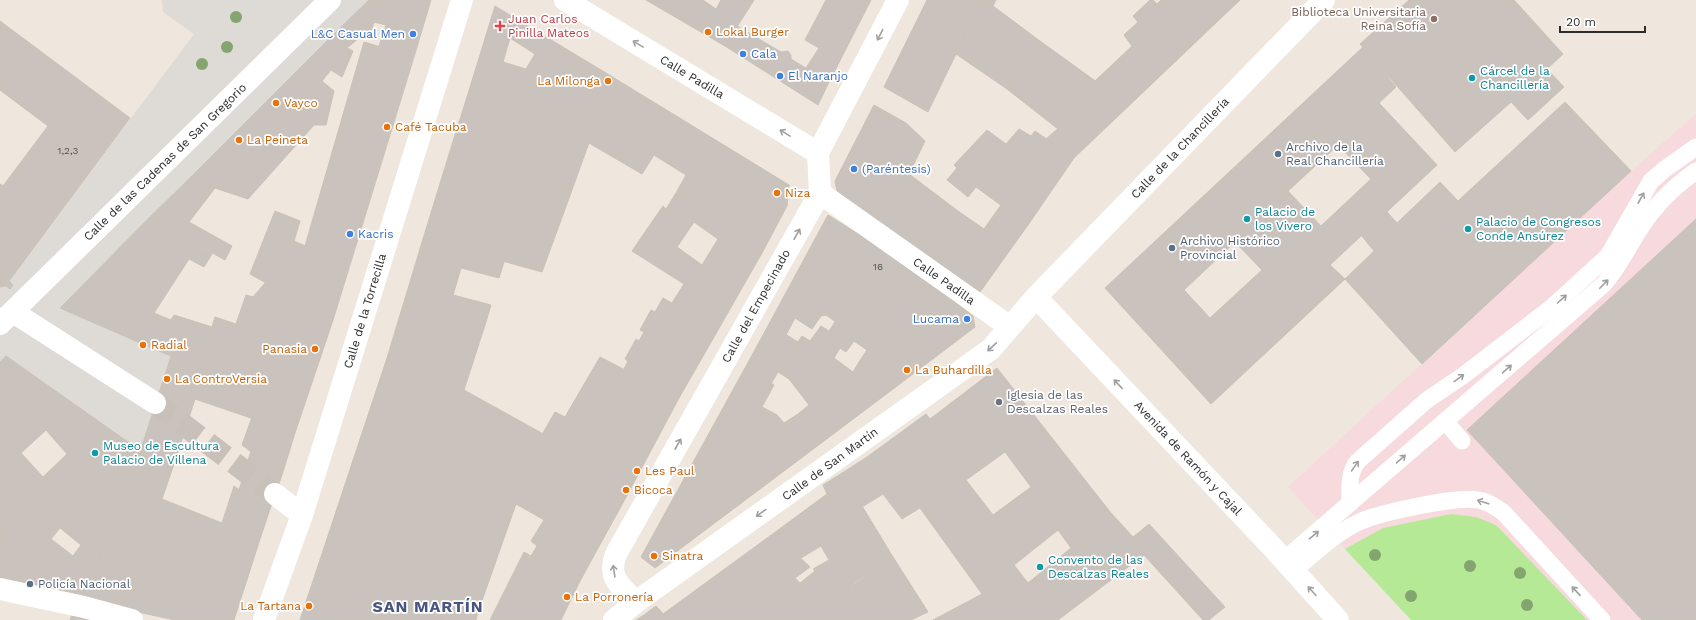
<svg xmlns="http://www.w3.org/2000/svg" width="1696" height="620" viewBox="0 0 1696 620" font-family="'Work Sans',sans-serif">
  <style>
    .medical { fill: #f6dadd }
    .green { fill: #b6e996 }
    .plaza { fill: #dedad5 }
    .building { fill: #cac3bd; stroke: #cac2b6; fill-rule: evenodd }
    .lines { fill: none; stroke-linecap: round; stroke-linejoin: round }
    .pedestrian-tunnel { stroke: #c8c1ba; stroke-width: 22; stroke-dasharray: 22 11; stroke-linecap: butt }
    .service { stroke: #fff; stroke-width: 17 }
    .pedestrian { stroke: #fff; stroke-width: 22 }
    .minor { stroke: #fff; stroke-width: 22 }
    .tertiary { stroke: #fff; stroke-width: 22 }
    .tree { fill: #84a56f }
    .oneway { stroke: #a0a0a0 }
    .education-dot { fill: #8d6e63; stroke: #fff; stroke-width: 1.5 }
    .health-dot { fill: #e0444e; stroke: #fff; stroke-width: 1.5 }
    .food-dot { fill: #e8710a; stroke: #fff; stroke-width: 1.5 }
    .shop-dot { fill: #3f7fe0; stroke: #fff; stroke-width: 1.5 }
    .culture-dot { fill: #0f9aa8; stroke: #fff; stroke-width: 1.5 }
    .service-dot { fill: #5c6f8a; stroke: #fff; stroke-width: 1.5 }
    .worship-dot { fill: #6b7280; stroke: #fff; stroke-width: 1.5 }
    .labels { text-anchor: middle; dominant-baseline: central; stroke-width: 3.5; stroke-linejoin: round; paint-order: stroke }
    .number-label { font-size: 10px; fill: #545250 }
    .education-label { font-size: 12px; fill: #785e54; stroke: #fff; text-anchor: end }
    .health-label { font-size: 12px; fill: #be3a42; stroke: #fff; text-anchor: start }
    .food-label { font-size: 12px; fill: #c56008; stroke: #fff; text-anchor: start }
    .shop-label { font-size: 12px; fill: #366cbe; stroke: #fff; text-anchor: start }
    .culture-label { font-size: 12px; fill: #0d838f; stroke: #fff; text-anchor: start }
    .street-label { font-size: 12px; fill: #2c2c2c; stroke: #fff }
    .service-label { font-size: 12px; fill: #4e5e75; stroke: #fff; text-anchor: start }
    .worship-label { font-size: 12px; fill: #5b616d; stroke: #fff; text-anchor: start }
    .district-label { font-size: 16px; font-weight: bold; letter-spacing: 1px; fill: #485581; stroke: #fff }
  </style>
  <rect width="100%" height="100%" fill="#efe6dd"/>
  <polygon class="medical" points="1696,114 1696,620 1411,620 1288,487 1631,171"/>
  <polygon class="green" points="1451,514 1476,517 1496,525 1587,620 1411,620 1345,549 1383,528"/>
  <polygon class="plaza" points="162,0 369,0 60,307 171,356 142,446 128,442 6,356 0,362 0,287 6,286 10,289 13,285 9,281 194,34 163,12"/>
  <g class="building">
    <polygon points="369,0 431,0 414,57 379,46 386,25 374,22 369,38 359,38 337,31"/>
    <polygon points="646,0 703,0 716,9 721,0 754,0 725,46"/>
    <polygon points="826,0 871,0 829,82 806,68 819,48 805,40"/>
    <polygon points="927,0 982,0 928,112 884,87"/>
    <polygon points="982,0 996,0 993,6 1040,41 1007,89 956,54"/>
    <polygon points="1150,0 1153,0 1157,4 1161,0 1240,0 1074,158 1046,139 1105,88 1095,81 1132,46 1124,35 1138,22 1133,16"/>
    <polygon points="1409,0 1514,0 1563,54 1547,69 1564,87 1528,120 1511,102 1455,152 1360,44"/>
    <path d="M495,6L601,70L577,112L596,125L591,137L467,97ZM510,38L535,54L526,69L503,62Z"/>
    <polygon points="0,21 130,118 9,281 13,285 10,289 6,286 0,287 0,184 3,186 48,126 0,90"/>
    <polygon points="737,26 781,52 788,51 791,55 791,59 829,82 818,105 725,46"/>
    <polygon points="337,31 359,38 347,48 353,51 342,77 331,70 322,81 334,91 326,125 314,125 248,199 215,188 193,175"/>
    <polygon points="1040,41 1105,88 1058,129 1007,89"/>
    <polygon points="364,42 414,57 350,265 305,246"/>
    <path d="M1363,47L1396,87L1379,103L1437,165L1330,265L1345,279L1211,404L1105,288ZM1338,145L1371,179L1321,226L1288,191ZM1235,242L1262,270L1210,318L1184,290Z"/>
    <polygon points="601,70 678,117 642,174 589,143 596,125 577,112"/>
    <polygon points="467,97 591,137 572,190 450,151"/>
    <polygon points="1565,102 1631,171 1422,364 1345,279 1374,251 1361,235 1387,212 1397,223 1440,182 1458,201"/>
    <polygon points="874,105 906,123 925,141 909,174 958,211 923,253 837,191 835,181"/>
    <polygon points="678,117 789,185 787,206 762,253 676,193 686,175 654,155"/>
    <polygon points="1019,129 1031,136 1035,131 1074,158 1028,225 976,187 968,197 947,180 957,168 954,165 987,130 1006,144"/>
    <polygon points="450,151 572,190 542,272 423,239"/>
    <polygon points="193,175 215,188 189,222 232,246 225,260 149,218"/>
    <path d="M676,193L762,253L718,330L672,303L684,284L632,251L663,206L666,209ZM694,222L718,239L702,265L677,247Z"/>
    <polygon points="1001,205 1028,225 980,292 923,253 958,211 984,229"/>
    <polygon points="275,211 300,221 294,241 350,265 333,320 250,274"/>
    <polygon points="828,215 905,263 850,332 826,315 821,316 812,329 795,318 786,335 769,324"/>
    <polygon points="149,218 212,254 204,267 189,259 154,313 171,320 154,349 60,308"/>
    <polygon points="1696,219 1696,620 1642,620 1467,430"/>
    <polygon points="423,239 504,262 499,278 461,268 453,295 491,305 485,325 403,305"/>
    <polygon points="905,263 973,316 975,327 893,389 880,376 859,362 867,350 854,341 846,352 826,339 810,363 792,350 802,336 810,341 821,326 829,331 835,322 850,332"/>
    <polygon points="265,283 333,320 295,433 195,399 173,467 144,457 142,446 171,356 154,349 174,315 212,327 215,317 236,324 246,295 253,297"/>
    <polygon points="663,298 718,330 679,398 624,369 628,361 625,359 636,339 639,341 644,332 640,330 651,310 655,312"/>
    <polygon points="403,305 485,325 464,390 387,358"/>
    <polygon points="769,324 798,342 792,350 810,363 826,339 840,348 834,358 853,372 859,362 880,376 893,389 820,444 798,414 809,405 789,379 778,372 771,384 745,368"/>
    <path d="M6,356L128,442L98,516L114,523L103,549L81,545L48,518L11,552L0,539V362ZM46,430L67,454L43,477L21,453Z"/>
    <polygon points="600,357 679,398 624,501 585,480 593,465 567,452 565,446 543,433 555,412 565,417"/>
    <polygon points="387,358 464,390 556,441 516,504 478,612 459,599 440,620 300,620"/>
    <polygon points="745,368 774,385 762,407 777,415 784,423 798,414 820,444 692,540 664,515"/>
    <path d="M997,368L1111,513L1133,537L1149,524L1225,607L1209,620H1203L1144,555L1058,620H933L982,594L920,508L902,519L883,494L862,507L842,473L867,457L926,414L930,419ZM1005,452L1031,487L993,515L966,480ZM1058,530L1071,548L1028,583L1014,565Z"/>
    <polygon points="252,417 295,433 282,475 242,445"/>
    <polygon points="556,441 565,446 567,452 593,465 585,480 624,501 597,550 516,504"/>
    <polygon points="128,442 142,446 144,457 173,467 162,499 128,491 114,523 98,516"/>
    <polygon points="251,451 282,475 269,512 239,490"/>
    <polygon points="842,473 893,557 839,593 813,569 829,560 821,546 801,558 774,533 827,494 823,485"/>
    <polygon points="234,486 269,512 261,536 222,523"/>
    <polygon points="128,491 162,499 222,523 261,536 234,620 175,620 81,600"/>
    <polygon points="664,515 692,540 655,568 641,557"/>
    <polygon points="48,518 60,528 51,539 73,556 81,545 103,549 81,600 0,582 0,539 11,552"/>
    <polygon points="544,520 597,550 579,583 531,556 537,546 531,541"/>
    <polygon points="774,533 810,567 795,578 800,583 815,571 839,593 856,583 865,589 888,620 669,620 663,614"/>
    <polygon points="524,552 579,583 561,620 490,620"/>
    <polygon points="893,557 928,612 911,620 888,620 865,589 856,583"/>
    <polygon points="459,599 478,612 476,620 440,620"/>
    <polygon points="656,606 669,620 636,620 644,615"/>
    <polygon points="73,612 107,620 70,620"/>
  </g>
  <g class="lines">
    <polyline class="pedestrian-tunnel" points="155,403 275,494"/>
    <g class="service">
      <polyline points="1445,421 1462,441"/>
      <path d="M1350,503C1350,488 1348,473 1358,461L1427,400L1464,375L1551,308L1608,256L1651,181L1665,169L1696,147"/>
      <path d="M1284,560L1604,284C1618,268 1628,248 1639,230C1654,206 1673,187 1696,171"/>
      <path d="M1293,571C1314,554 1333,535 1357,523C1377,513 1457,496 1478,500C1488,501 1495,507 1503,512L1602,620"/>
    </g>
    <g class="pedestrian">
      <polyline points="820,193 1010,327"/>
      <polyline points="13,312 155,403"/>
      <polyline points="0,324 330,0"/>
      <polyline points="275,494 302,515"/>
      <polyline points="0,589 84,607 132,620"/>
    </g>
    <g class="minor">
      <polyline points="565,0 818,153"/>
      <path d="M636,602C620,586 607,578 616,554L820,193L818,153L898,0"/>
      <polyline points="264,620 302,515 462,0"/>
      <polyline points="614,620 636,602 991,349 1036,297"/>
    </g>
    <polyline class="tertiary" points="1324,0 1036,297 1275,550 1338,620"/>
  </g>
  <g class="tree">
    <circle cx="236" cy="17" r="6"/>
    <circle cx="227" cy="47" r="6"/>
    <circle cx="202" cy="64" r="6"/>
    <circle cx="1375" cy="555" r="6"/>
    <circle cx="1470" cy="566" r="6"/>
    <circle cx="1520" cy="573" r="6"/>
    <circle cx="1411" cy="596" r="6"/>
    <circle cx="1527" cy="605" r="6"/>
  </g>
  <defs><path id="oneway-shaft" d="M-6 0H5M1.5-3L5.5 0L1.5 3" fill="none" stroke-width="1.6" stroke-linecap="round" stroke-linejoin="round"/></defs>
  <g class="oneway">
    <use href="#oneway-shaft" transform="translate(880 35) rotate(117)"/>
    <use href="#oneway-shaft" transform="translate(638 44) rotate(-149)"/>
    <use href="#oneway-shaft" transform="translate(785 133) rotate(-149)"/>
    <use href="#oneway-shaft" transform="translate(1641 198) rotate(-61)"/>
    <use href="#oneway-shaft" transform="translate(797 234) rotate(-61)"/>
    <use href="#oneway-shaft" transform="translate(1604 284) rotate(-46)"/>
    <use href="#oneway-shaft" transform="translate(1562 299) rotate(-42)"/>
    <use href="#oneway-shaft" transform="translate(992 347) rotate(137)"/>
    <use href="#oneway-shaft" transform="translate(1507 369) rotate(-41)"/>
    <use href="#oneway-shaft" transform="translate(1459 378) rotate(-36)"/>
    <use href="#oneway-shaft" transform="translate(1118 384) rotate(-133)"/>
    <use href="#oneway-shaft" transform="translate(678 444) rotate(-61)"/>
    <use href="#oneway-shaft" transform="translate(1401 459) rotate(-41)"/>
    <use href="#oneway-shaft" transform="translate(1355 466) rotate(-55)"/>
    <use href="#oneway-shaft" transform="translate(1483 502) rotate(-162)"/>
    <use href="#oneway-shaft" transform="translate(761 513) rotate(144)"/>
    <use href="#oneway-shaft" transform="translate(1314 535) rotate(-40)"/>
    <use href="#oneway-shaft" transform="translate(614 571) rotate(-99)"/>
    <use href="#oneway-shaft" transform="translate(1312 591) rotate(-132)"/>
    <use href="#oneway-shaft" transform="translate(1576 591) rotate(-133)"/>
  </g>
  <circle class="education-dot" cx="1434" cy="19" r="4"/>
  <path class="health-dot" d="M498 20h4v4h4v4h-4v4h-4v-4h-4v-4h4z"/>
  <g class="food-dot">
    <circle cx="708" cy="32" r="4"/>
    <circle cx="608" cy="81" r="4"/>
    <circle cx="276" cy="103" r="4"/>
    <circle cx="387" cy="127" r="4"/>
    <circle cx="239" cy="140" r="4"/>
    <circle cx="777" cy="193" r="4"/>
    <circle cx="143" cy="345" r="4"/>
    <circle cx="315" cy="349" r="4"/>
    <circle cx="907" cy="370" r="4"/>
    <circle cx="167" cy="379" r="4"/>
    <circle cx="637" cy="471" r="4"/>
    <circle cx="626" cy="490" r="4"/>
    <circle cx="654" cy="556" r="4"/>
    <circle cx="567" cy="597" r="4"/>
    <circle cx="309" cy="606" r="4"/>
  </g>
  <g class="shop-dot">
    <circle cx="413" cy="34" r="4"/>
    <circle cx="743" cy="54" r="4"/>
    <circle cx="780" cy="76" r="4"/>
    <circle cx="854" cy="169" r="4"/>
    <circle cx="350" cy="234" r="4"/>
    <circle cx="967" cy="319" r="4"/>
  </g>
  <g class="culture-dot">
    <circle cx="1472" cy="78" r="4"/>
    <circle cx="1247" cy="219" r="4"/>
    <circle cx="1468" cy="229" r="4"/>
    <circle cx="95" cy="453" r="4"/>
    <circle cx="1040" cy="567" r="4"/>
  </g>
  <g class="service-dot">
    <circle cx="1278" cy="154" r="4"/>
    <circle cx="1172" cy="248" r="4"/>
    <circle cx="30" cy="584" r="4"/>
  </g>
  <circle class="worship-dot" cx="999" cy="402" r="4"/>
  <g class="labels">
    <g class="number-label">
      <text x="68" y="150">1,2,3</text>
      <text x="878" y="266">16</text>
    </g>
    <g class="education-label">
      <text x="1426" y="12">Biblioteca Universitaria<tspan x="1426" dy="14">Reina Sofía</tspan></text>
    </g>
    <g class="health-label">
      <text x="508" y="19">Juan Carlos<tspan x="508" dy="14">Pinilla Mateos</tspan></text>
    </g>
    <g class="food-label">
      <text x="716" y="32">Lokal Burger</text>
      <text x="600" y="81" text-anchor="end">La Milonga</text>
      <text x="284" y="103">Vayco</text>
      <text x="395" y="127">Café Tacuba</text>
      <text x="247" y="140">La Peineta</text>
      <text x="785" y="193">Niza</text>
      <text x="151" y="345">Radial</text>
      <text x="307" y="349" text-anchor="end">Panasia</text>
      <text x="915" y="370">La Buhardilla</text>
      <text x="175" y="379">La ControVersia</text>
      <text x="645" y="471">Les Paul</text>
      <text x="634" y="490">Bicoca</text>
      <text x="662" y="556">Sinatra</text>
      <text x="575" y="597">La Porronería</text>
      <text x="301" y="606" text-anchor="end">La Tartana</text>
    </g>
    <g class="shop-label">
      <text x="405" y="34" text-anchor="end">L&amp;C Casual Men</text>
      <text x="751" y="54">Cala</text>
      <text x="788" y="76">El Naranjo</text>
      <text x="862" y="169">(Paréntesis)</text>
      <text x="358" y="234">Kacris</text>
      <text x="959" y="319" text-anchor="end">Lucama</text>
    </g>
    <g class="culture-label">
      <text x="1480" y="71">Cárcel de la<tspan x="1480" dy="14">Chancillería</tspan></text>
      <text x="1255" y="212">Palacio de<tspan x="1255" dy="14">los Vivero</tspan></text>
      <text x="1476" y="222">Palacio de Congresos<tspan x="1476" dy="14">Conde Ansúrez</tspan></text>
      <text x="103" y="446">Museo de Escultura<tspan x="103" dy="14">Palacio de Villena</tspan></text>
      <text x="1048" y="560">Convento de las<tspan x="1048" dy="14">Descalzas Reales</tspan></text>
    </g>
    <g class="street-label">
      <text transform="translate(692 77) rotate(31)">Calle Padilla</text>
      <text transform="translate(1180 148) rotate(-46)">Calle de la Chancillería</text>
      <text transform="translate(165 162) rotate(-44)">Calle de las Cadenas de San Gregorio</text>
      <text transform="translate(944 281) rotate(35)">Calle Padilla</text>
      <text transform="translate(756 306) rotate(-61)">Calle del Empecinado</text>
      <text transform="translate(365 311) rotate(-73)">Calle de la Torrecilla</text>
      <text transform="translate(1188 458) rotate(47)">Avenida de Ramón y Cajal</text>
      <text transform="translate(830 464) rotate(-36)">Calle de San Martín</text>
    </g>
    <g class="service-label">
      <text x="1286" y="147">Archivo de la<tspan x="1286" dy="14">Real Chancillería</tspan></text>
      <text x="1180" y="241">Archivo Histórico<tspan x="1180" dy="14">Provincial</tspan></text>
      <text x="38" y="584">Policía Nacional</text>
    </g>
    <g class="worship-label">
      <text x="1007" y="395">Iglesia de las<tspan x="1007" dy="14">Descalzas Reales</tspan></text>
    </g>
    <g class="district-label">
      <text x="428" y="606">SAN MARTÍN</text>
    </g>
  </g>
  <path d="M1560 26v6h85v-6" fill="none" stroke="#2c2c2c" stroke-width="2"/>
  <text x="1566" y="26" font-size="12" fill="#2c2c2c" stroke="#ffffff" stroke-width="3" paint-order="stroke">20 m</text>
</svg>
